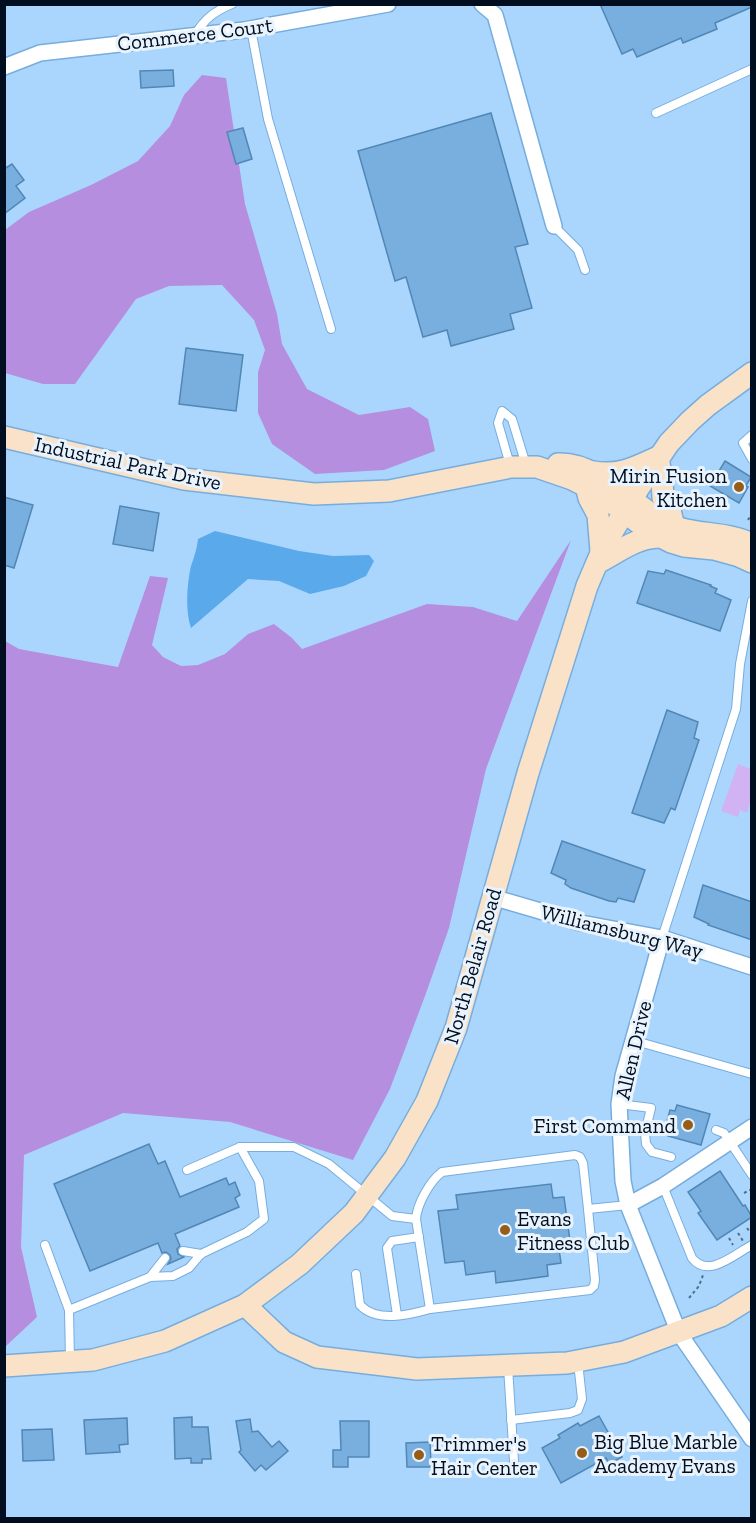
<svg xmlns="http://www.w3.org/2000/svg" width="756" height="1523" viewBox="0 0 756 1523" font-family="'Zilla Slab',serif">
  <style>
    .green { fill: #d1b3f3 }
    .forest { fill: #b68ee0 }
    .water { fill: #5aa9ea }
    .building { fill: #79afdf; stroke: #5187b5; stroke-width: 1.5 }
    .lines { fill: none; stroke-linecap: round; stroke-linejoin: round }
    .lane-casing { stroke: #77addd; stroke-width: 10 }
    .street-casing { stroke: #77addd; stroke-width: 18 }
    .secondary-casing { stroke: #77addd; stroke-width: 24 }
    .path { stroke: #516e89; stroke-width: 2; stroke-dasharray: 3 3; stroke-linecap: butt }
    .lane { stroke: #fff; stroke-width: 8 }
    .street { stroke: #fff; stroke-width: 15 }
    .secondary { stroke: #f9e2c8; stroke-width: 21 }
    .poi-dot { fill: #955d17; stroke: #e8f3fd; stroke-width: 2 }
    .labels { text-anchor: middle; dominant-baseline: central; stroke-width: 6; stroke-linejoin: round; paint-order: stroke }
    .street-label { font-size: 21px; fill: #000e1f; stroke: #e8f3fd }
    .poi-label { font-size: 21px; fill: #000e1f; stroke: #e8f3fd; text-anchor: start }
  </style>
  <rect width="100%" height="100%" fill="#aad6fe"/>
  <polygon class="green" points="738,764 751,769 751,799 747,813 740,810 738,817 721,811"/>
  <g class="forest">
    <polygon points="202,75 226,78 245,204 277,314 282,344 307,389 359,415 410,407 428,419 435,451 384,470 315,474 272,444 258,413 258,372 265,350 254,320 222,285 169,286 136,299 75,384 43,384 5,373 5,230 29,212 91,185 138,161 170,126 184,95"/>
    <polygon points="571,540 486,769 449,928 425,996 390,1089 353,1160 230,1122 123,1113 24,1155 21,1247 37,1317 5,1347 5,641 19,649 118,667 150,576 168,578 152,645 163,657 181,666 198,665 225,654 248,634 274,624 292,638 302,649 427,604 473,607 517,621"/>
  </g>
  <path class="water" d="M215,531L299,551L333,556L369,555L374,561L366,576L344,586L310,594L279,581L248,579L191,628C185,611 187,584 191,566C194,557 197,549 198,539Z"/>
  <g class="building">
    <polygon points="600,4 752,4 752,7 715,23 717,29 683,43 681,38 637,57 633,49 622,54"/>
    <polygon points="173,70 174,86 141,88 140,71"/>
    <polygon points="491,113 528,244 515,247 532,308 510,314 514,329 451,346 447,330 423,337 406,277 395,281 358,151"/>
    <polygon points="243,128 252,159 236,164 227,132"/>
    <polygon points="12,164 24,180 16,186 25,198 4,214 4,169"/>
    <polygon points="186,348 243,355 236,411 179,404"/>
    <polygon points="725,461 751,477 746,486 748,487 739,503 710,486"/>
    <polygon points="4,497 33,505 14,568 4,565"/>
    <polygon points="120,506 159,513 153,551 113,544"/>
    <polygon points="666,570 711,585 710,586 717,589 715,593 731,600 720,631 637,603 648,571 664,574"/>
    <polygon points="667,710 698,722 694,738 699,740 675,810 671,808 664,823 632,813"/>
    <polygon points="562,841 645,870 634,902 618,898 616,902 609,901 571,888 565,884 566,880 551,873"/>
    <polygon points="703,885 752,902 752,940 708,925 709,924 694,917"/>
    <polygon points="677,1105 710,1114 701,1145 668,1136 670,1129 665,1128 670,1110 675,1111"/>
    <polygon points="149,1144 158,1164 165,1161 180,1197 226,1178 229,1185 235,1182 240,1195 235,1198 239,1207 175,1234 180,1246 177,1249 178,1254 184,1257 168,1264 171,1259 170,1255 166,1252 162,1253 158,1243 90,1271 54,1184"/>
    <polygon points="720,1171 743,1206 745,1205 752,1217 717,1240 698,1213 701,1211 688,1192"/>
    <polygon points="551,1184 553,1198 564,1197 571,1248 559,1249 561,1263 547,1265 548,1276 496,1283 495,1271 466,1275 464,1261 445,1263 438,1211 458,1209 456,1195"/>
    <polygon points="599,1416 622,1457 609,1464 606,1458 561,1483 542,1448 560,1438 558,1435 578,1423 580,1426"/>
    <polygon points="192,1417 192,1427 208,1427 211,1459 202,1459 202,1463 191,1463 191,1458 175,1459 174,1418"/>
    <polygon points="127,1418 128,1444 119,1445 120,1452 86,1454 84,1420"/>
    <polygon points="250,1419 252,1432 258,1431 272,1447 279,1441 288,1451 266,1470 261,1465 255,1471 239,1452 241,1450 236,1421"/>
    <polygon points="340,1421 369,1421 369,1457 348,1457 348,1467 333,1467 333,1450 341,1450"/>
    <polygon points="52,1429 54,1460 23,1461 22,1430"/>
    <polygon points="430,1442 431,1467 407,1467 406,1443"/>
  </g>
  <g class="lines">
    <defs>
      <g id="lane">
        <polyline points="251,29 268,119 331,329"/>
        <path d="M195,35C204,19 215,11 232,4"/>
        <polyline points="656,113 752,69"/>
        <polyline points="554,226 578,250 585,270"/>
        <polyline points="752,435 743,443 752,459"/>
        <polyline points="510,465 498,423 502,411 512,419 526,465"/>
        <polyline points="662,938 736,709 740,664 752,601"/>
        <polyline points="632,1040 752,1074"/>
        <polyline points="619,1104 651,1108 645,1133 646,1144 652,1152 671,1157"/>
        <polyline points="716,1130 724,1133 752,1175"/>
        <path d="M240,1147H294L329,1164L392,1216L416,1219C417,1204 430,1181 442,1172L575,1155L580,1157L583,1163L588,1209L628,1205"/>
        <path d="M663,1186L692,1258C708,1279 735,1254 752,1245"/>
        <polyline points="416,1219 430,1309 590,1290 594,1286 595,1280 588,1209"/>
        <polyline points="45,1245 69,1310 70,1360"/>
        <polyline points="183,1251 201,1254"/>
        <path d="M356,1274L360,1305C377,1323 409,1315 430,1309"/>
        <polyline points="150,1277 165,1258"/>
        <polyline points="69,1310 150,1277 173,1276 189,1268 201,1254 247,1232 264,1219 259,1181 240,1147 187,1170"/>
        <polyline points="397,1315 387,1248 392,1241 419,1237"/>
        <polyline points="508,1367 514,1461"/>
        <polyline points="511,1420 570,1413 578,1410 582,1399 578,1362"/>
      </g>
      <g id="street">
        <polyline points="482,4 495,15 554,226"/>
        <polyline points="4,67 40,53 244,30 388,4"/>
        <polyline points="492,897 581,923 662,938 752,967"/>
        <polyline points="662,938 623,1076 619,1104 623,1181 628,1205 679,1333 752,1439"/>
        <polyline points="628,1205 663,1186 752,1127"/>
      </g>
      <g id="secondary">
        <polyline points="4,437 184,479 314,494 389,491 511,467 537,467 572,479 586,486 611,502 648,530 671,542 684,546 714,549 739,556 752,562"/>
        <path d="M558,464C596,462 631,503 662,521C690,537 723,530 752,544"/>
        <path d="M593,472C620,476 634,468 658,457L662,481L663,498L670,510L674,527"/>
        <polyline points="586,486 589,498 598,515 601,551"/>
        <path d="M597,563C619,552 634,538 659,537"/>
        <polyline points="245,1305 284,1342 317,1357 417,1369 567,1363 624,1352 721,1316 752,1297"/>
        <polyline points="4,1366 93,1360 165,1341 245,1305 300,1264 354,1213 395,1158 427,1101 456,1028 528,773 587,586 605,544 638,489 669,443 690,421 708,405 752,373"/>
      </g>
    </defs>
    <use href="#lane" class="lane-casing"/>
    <use href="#street" class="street-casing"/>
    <use href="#secondary" class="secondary-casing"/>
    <g class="path">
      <polyline points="748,520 752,513"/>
      <polyline points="744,1193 752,1189"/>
      <polyline points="747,1228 752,1235"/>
      <polyline points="738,1233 743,1241"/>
      <polyline points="729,1238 733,1245"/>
      <polyline points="689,1298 699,1286 703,1275"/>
    </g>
    <use href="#lane" class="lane"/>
    <use href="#street" class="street"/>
    <use href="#secondary" class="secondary"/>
  </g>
  <g class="poi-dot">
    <circle cx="739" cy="487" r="6"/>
    <circle cx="688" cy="1125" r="6"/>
    <circle cx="505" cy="1230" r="6"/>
    <circle cx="582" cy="1453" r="6"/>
    <circle cx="419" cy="1455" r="6"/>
  </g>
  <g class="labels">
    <g class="street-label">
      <text transform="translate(195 34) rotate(-7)">Commerce Court</text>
      <text transform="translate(128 463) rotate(12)">Industrial Park Drive</text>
      <text transform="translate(622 931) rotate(14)">Williamsburg Way</text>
      <text transform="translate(472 966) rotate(-74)">North Belair Road</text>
      <text transform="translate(633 1050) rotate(-77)">Allen Drive</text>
    </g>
    <g class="poi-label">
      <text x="727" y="475" text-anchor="end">Mirin Fusion<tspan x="727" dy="24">Kitchen</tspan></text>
      <text x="676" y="1125" text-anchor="end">First Command</text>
      <text x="517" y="1218">Evans<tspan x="517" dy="24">Fitness Club</tspan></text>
      <text x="594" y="1441">Big Blue Marble<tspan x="594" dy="24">Academy Evans</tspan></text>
      <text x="431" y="1443">Trimmer's<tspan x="431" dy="24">Hair Center</tspan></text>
    </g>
  </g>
  <rect width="756" height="1523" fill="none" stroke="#000e1f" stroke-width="12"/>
</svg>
